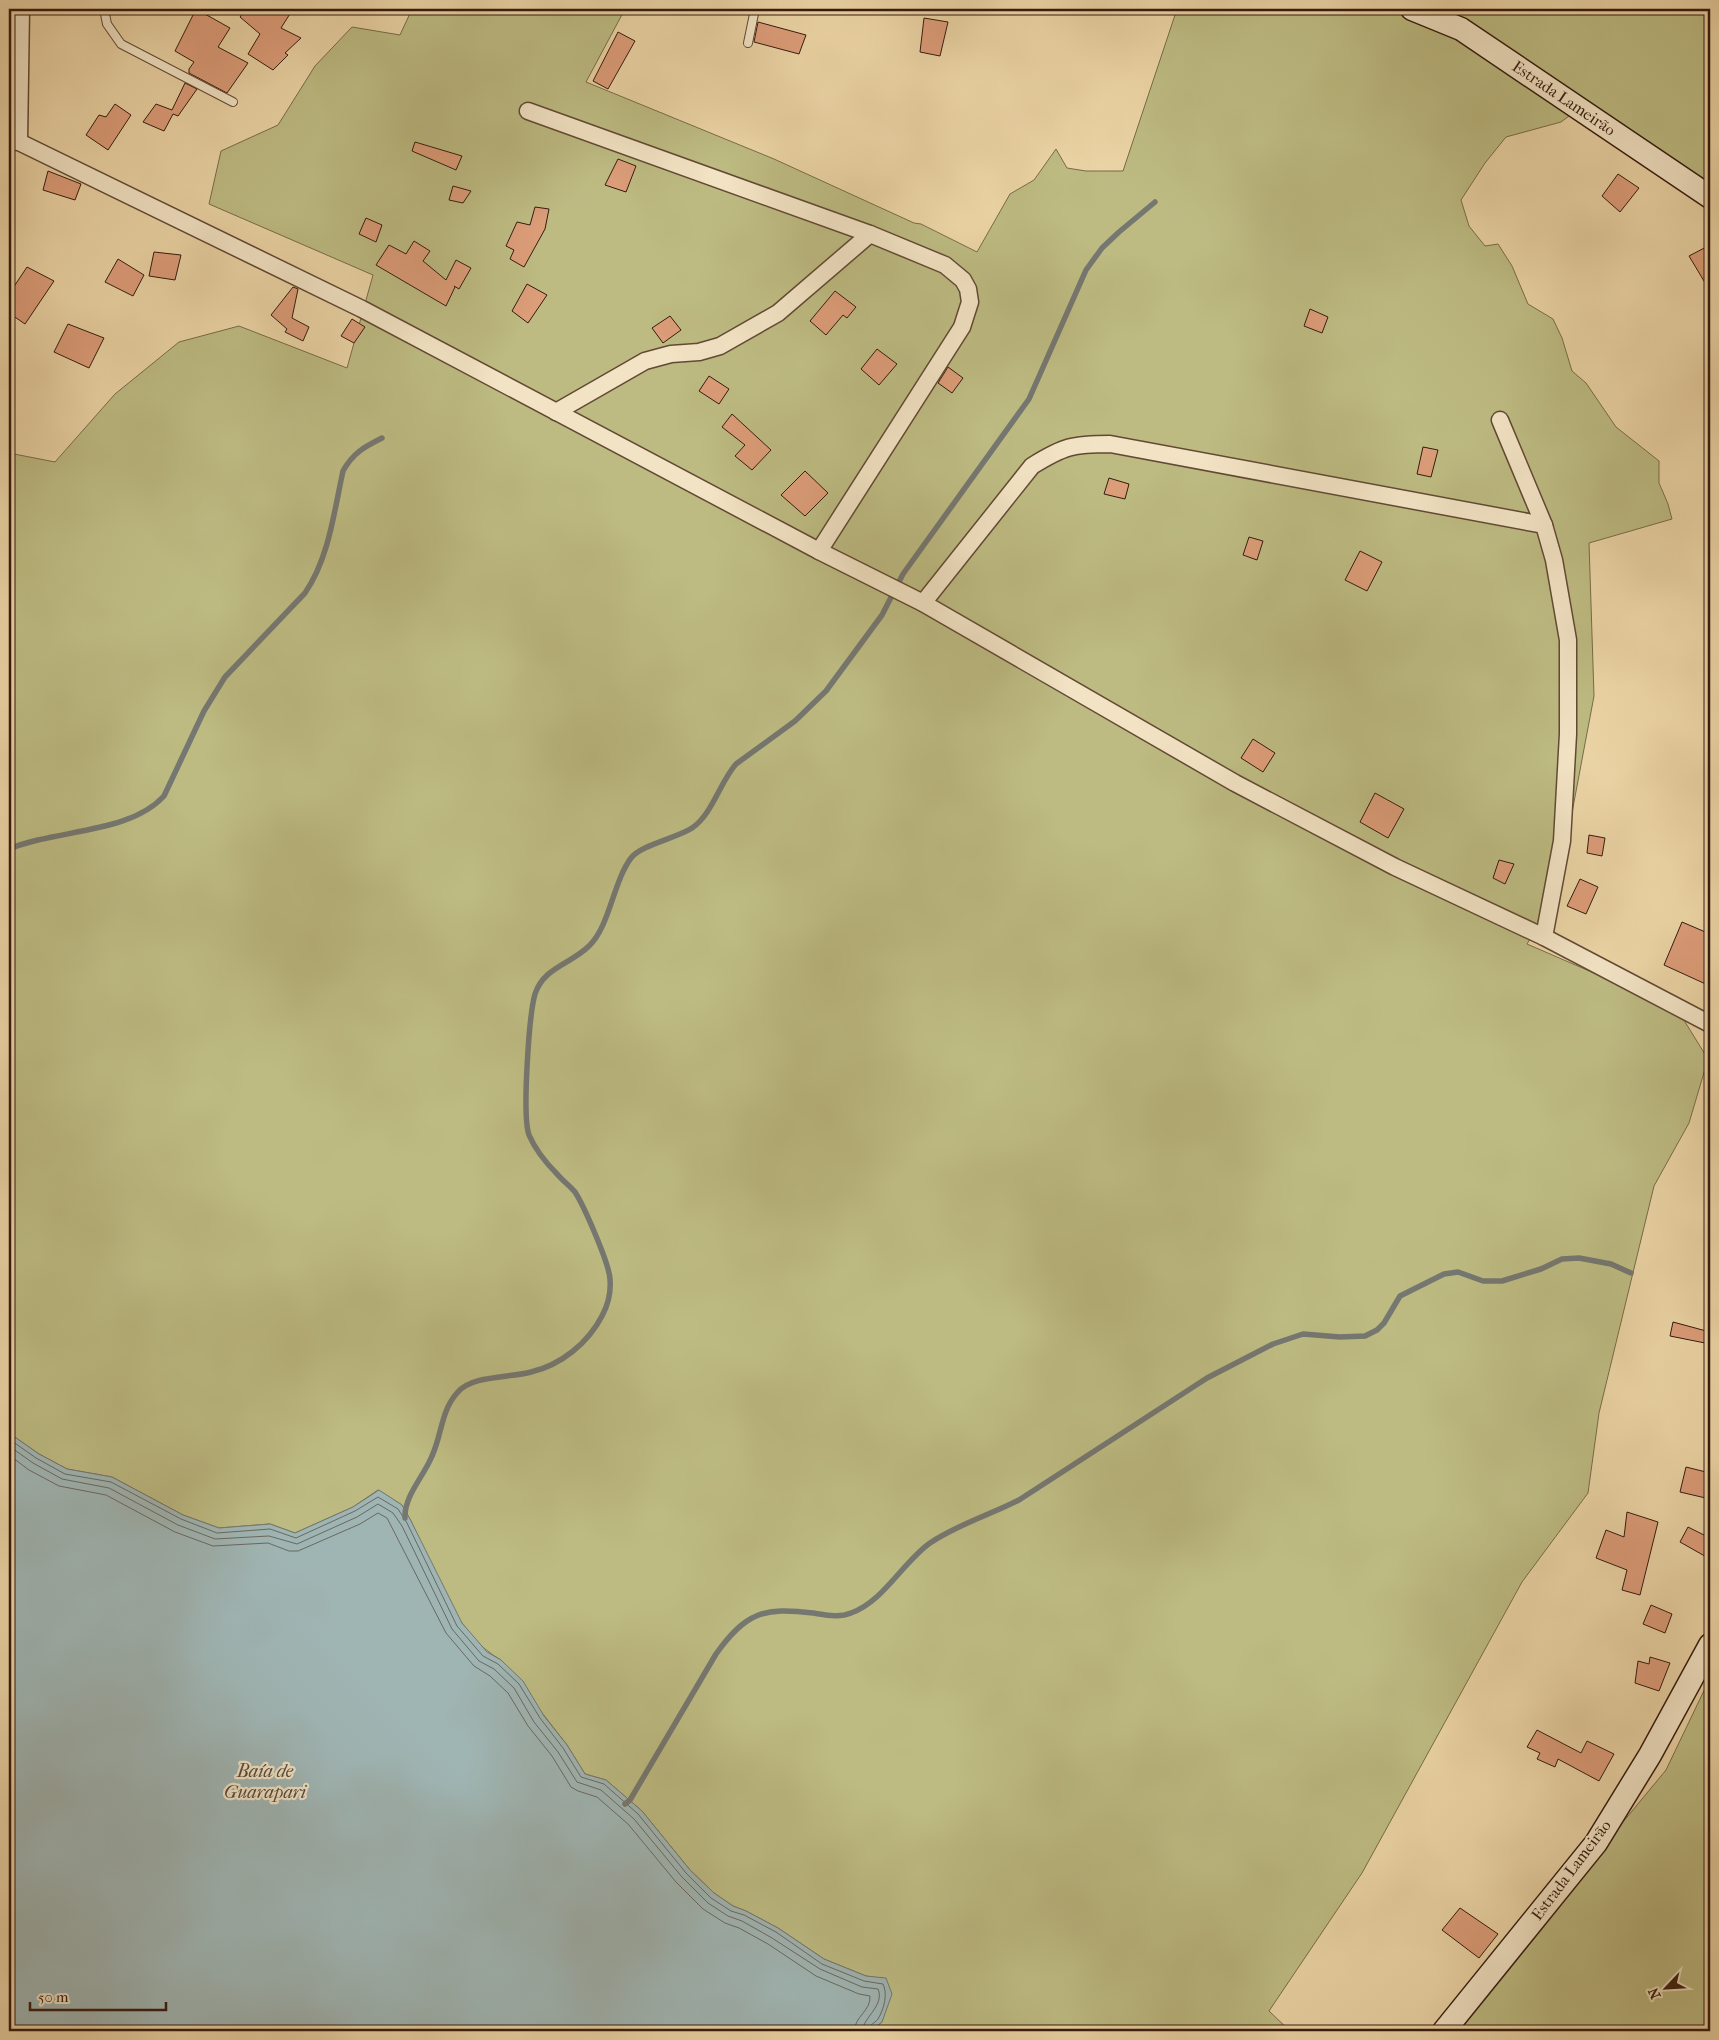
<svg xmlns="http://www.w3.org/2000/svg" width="1719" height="2040" viewBox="0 0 1719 2040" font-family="'IM FELL French Canon',serif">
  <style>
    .green { fill: #bdbb82; stroke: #796b48 }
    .water { fill: #9fb5b3; stroke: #757771 }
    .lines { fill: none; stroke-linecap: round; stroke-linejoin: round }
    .shore { stroke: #6a6861; stroke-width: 1 }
    .stream { stroke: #757771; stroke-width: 5.5 }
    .building { fill: #dc9d79; stroke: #351b0f }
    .lane-casing { stroke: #624934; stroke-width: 10 }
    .street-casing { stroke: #624934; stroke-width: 19 }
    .secondary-casing { stroke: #351b0f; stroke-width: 25 }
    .lane { stroke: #f2e3c4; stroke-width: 8 }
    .street { stroke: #f2e3c4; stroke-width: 16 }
    .secondary { stroke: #f2e3c4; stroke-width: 22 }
    .labels { text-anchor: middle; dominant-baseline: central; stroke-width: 4.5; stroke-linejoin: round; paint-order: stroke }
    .street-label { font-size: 16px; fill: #351b0f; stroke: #f2e3c4 }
    .water-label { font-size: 18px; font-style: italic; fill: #554940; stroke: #f2e3c4 }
  </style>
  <rect width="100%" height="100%" fill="#ebd4a5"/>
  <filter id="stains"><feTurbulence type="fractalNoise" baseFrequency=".004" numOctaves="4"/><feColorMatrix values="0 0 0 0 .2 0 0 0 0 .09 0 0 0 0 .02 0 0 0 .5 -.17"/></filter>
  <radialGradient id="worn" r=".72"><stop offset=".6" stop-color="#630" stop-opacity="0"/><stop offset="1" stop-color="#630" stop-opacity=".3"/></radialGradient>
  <g class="green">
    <path d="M412,9H625L586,82L774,159L914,223L921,224L977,252L1010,194L1034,180L1056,149L1067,168L1086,171H1123L1177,9H1710V187L1573,113L1561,122L1506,137L1485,163L1461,200L1469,226L1485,246L1498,244L1512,266L1528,304L1553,319L1562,338L1572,371L1586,383L1616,427L1659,461V483L1668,504L1672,519L1589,543L1594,696L1567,839L1547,910L1527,944L1677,1009L1708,1059L1689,1123L1654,1186L1599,1413L1588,1493L1522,1582L1362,1873L1269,2011L1290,2031H870L882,2022L886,1979L866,1976L824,1959L778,1928L746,1911L733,1906L714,1893L690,1870L642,1811L606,1780L585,1774L567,1745L501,1660C455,1635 433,1567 411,1521L402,1505L378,1490L353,1507L295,1533L270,1524L219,1528L183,1515L112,1477L67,1469L39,1454L9,1433V453L55,462L115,394L179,342L239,326L347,368L373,275L209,204L221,151L278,125L315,66L352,27L400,35Z"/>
    <polygon points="1710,1678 1710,2031 1444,2031 1493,1979 1666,1770"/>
  </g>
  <polygon class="water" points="9,1433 39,1454 67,1469 112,1477 183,1515 219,1528 270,1524 295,1533 353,1507 379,1490 402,1505 411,1521 462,1623 487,1652 501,1660 523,1681 544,1716 567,1745 585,1774 606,1780 642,1811 690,1870 714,1893 733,1906 746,1911 778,1928 824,1959 866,1976 886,1978 892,1994 882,2022 870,2031 9,2031"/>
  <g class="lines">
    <g class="shore">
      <path d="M9,1439L36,1458L65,1474L111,1482L181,1519L217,1533L270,1529L296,1538L355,1511L378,1497L398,1509L407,1523L457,1626L483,1656L498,1664L519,1684L540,1718L563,1748L581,1777L604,1784L638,1814L686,1873L711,1898L731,1911L744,1915L776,1932L822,1964L864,1981L883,1984C888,1994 884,2009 878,2019C874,2024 869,2024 868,2031"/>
      <path d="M9,1446L33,1463L62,1479L109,1488L178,1525L215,1539L269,1536L297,1544L357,1517L378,1504L393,1513L402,1526L452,1629L479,1661L494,1669L514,1688L534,1722L558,1752L577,1782L601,1790L634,1819L682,1877L708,1903L728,1916L742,1921L772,1938L820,1969L862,1987L878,1989C885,2005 863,2018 862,2031"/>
      <path d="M9,1455L29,1470L59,1486L106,1495L175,1532L213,1546L268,1543L289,1551H298L360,1524L378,1513L387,1518L446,1633L474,1666L490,1676L508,1693L528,1726L552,1756L571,1787L578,1791L597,1797L628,1824L676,1882L703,1909L725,1923L739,1928L768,1944L816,1976L859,1994L870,1996C871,2011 855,2016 854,2031"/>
    </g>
    <g class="stream">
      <path d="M9,849C57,829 129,834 164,796L204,711L225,677L305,593C329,558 334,512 343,471C353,453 364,447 382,438"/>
      <path d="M405,1518C404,1496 424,1476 432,1456C442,1434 441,1411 457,1393C471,1375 510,1378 531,1372C561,1365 588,1343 602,1316C608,1305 611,1291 610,1279C609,1263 584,1206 575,1192C570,1186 563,1181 558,1175C547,1164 535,1149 529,1135C522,1116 529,1015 535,994C544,967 571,964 589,946C610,926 613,882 631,858C641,845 677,838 692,828C712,815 720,782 736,764L795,721L826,691L882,615L903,574L1029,399L1086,270L1102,248L1119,232L1155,202"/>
      <path d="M625,1804L630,1800L716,1654C746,1612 764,1607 813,1613C826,1615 839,1618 851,1613C883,1602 903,1562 930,1543C958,1524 990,1515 1019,1500L1207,1378L1273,1344L1303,1334L1340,1337L1365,1336L1377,1330L1384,1323L1400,1296L1444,1274L1458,1272L1483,1281H1502L1541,1269L1562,1259L1579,1258L1611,1264L1631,1273"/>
    </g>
  </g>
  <g class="building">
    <polygon points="196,9 230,28 218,47 248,63 227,93 189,73 189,69 194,62 175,51"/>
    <polygon points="246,9 293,9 281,28 301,38 285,53 288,55 273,70 248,54 260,34 240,17"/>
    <polygon points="924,18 948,22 940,56 920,52"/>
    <polygon points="758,22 806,35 799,54 754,42"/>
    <polygon points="618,32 635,41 608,89 593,81"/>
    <polygon points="185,83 197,89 178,116 173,114 164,131 143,122 156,104 172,110"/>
    <polygon points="115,104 131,115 108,150 86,135 99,115 106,117"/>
    <polygon points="415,142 462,156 456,170 412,151"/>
    <polygon points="618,159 636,166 626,192 605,185"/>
    <polygon points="48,171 81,184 75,200 43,190"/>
    <polygon points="1618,174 1639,188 1620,212 1602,196"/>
    <polygon points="453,186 471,191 463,203 449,200"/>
    <polygon points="535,207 549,209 545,229 524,267 510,259 514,250 506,246 517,222 530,225"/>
    <polygon points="366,218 382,225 376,242 359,234"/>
    <polygon points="414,241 430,251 423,261 446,280 456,260 471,268 459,289 454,286 455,287 446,306 376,265 389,245 406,254"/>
    <polygon points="1710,245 1710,291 1689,256"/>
    <polygon points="154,252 181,255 175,280 149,276"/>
    <polygon points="118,259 144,275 133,296 105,282"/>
    <polygon points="27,267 54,281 25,324 9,313 9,294"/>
    <polygon points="527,284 547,295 528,323 512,311"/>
    <polygon points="293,287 298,289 292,318 309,327 303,341 285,332 287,329 271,315"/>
    <polygon points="835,291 856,307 847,318 843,315 826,335 810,321"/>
    <polygon points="1310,309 1328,317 1322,333 1304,326"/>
    <polygon points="670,316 681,330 663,343 652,328"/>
    <polygon points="352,319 365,327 354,343 341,336"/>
    <polygon points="68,324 104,338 89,368 54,352"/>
    <polygon points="877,349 897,364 879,385 861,369"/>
    <polygon points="948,367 963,378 952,393 938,383"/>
    <polygon points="709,376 729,389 719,404 699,391"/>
    <polygon points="732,414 771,450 752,470 735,456 745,445 722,427"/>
    <polygon points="1423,447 1438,450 1431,477 1417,474"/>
    <polygon points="805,471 828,493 805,516 781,495"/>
    <polygon points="1109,478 1129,484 1125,499 1104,494"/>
    <polygon points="1249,537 1263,541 1257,560 1243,555"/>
    <polygon points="1360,551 1382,562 1367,591 1345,580"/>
    <polygon points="1253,739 1275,753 1263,772 1241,758"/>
    <polygon points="1375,793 1404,809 1388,838 1360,822"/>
    <polygon points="1589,835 1605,838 1602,856 1587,853"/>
    <polygon points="1499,860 1514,864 1505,884 1493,878"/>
    <polygon points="1580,879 1598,887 1586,914 1567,906"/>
    <polygon points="1682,922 1710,934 1710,986 1664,965"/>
    <polygon points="1673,1322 1710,1332 1710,1344 1670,1336"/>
    <polygon points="1686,1467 1710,1473 1710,1499 1680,1492"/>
    <polygon points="1627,1512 1658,1522 1640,1595 1622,1590 1627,1570 1596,1558 1606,1530 1624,1537"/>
    <polygon points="1688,1527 1710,1538 1710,1559 1680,1542"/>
    <polygon points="1651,1605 1672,1614 1665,1633 1643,1624"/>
    <polygon points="1650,1657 1670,1663 1659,1691 1635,1683 1638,1661 1649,1664"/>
    <polygon points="1537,1730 1581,1753 1587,1741 1614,1754 1599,1781 1558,1759 1555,1767 1537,1759 1540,1753 1527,1747"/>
    <polygon points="1460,1908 1498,1934 1479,1958 1442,1930"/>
  </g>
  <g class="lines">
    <defs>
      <g id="lane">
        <polyline points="104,9 107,24 121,44 233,102"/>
        <polyline points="748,43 755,9"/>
      </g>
      <g id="street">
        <polyline points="528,111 870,234 945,265 963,280 968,289 970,302 962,327 819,551"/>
        <polyline points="9,141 19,142 362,309 819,551 923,603 1235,783 1395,867 1544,937 1710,1024"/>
        <polyline points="19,142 21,9"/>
        <polyline points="556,412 645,361 671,354 699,352 720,346 778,313 870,234"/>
        <polyline points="1500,420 1544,525 1554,560 1568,640 1568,734 1562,841 1544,937"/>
        <path d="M923,603L1032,466C1064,446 1073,444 1110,444L1544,525"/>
      </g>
      <g id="secondary">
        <polyline points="1412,9 1461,29 1710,197"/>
        <polyline points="1444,2031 1596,1843 1650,1755 1710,1645"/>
      </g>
    </defs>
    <use href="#lane" class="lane-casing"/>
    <use href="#street" class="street-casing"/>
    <use href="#secondary" class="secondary-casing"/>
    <use href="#lane" class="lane"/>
    <use href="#street" class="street"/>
    <use href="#secondary" class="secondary"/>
  </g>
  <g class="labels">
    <g class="street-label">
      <text transform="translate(1564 98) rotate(34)">Estrada Lameirão</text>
      <text transform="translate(1571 1870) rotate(-53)">Estrada Lameirão</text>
    </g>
    <g class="water-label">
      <text x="265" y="1771">Baía de<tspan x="265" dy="21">Guarapari</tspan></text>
    </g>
  </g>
  <rect width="1719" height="2040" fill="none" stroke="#ebd4a5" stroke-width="30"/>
  <rect x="10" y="10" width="1699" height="2020" fill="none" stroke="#351b0f" stroke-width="2.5"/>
  <rect x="15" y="15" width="1689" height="2010" fill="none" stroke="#351b0f"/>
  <g transform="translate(1666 1988) rotate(245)" stroke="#f2e3c4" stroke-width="4" paint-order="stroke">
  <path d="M0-4L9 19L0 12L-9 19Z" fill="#351b0f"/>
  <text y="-8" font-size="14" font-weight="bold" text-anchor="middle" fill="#351b0f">N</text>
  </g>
  <path d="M30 2002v8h136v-8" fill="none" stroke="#351b0f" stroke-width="2.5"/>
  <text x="38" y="2002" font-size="15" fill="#351b0f" stroke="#f2e3c4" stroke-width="4" paint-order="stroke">50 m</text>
  <rect width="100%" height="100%" filter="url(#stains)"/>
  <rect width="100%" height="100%" fill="url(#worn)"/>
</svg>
